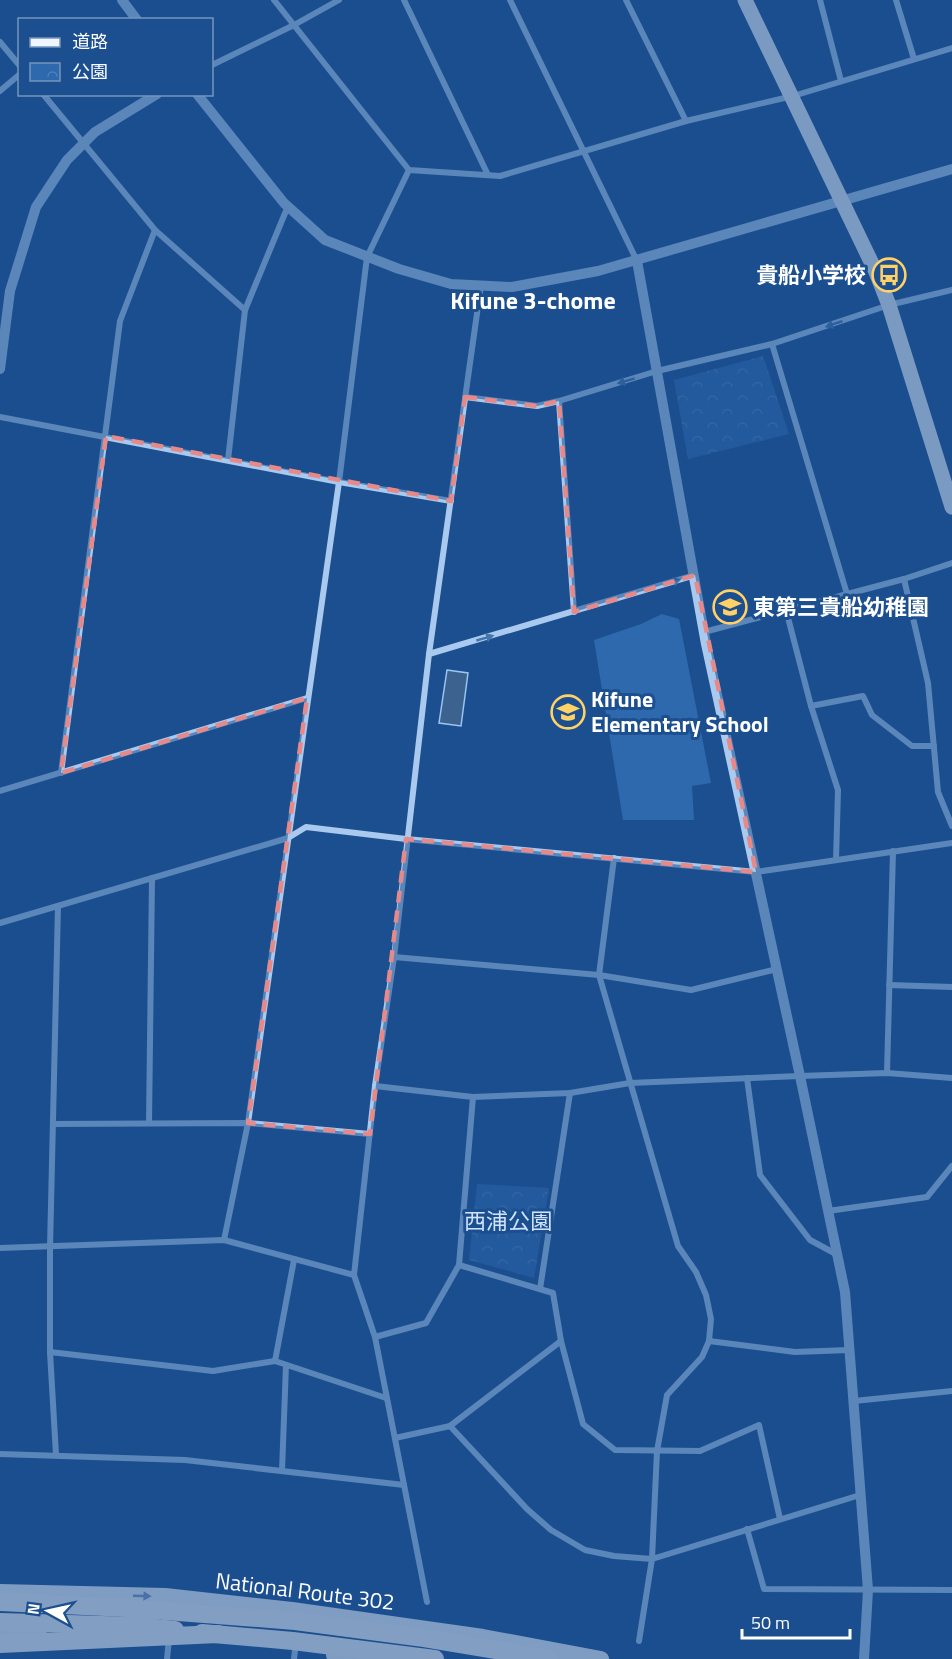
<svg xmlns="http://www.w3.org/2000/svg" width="952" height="1659" viewBox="0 0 952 1659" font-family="'Titillium Web','Noto Sans JP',sans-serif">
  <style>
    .park { fill: url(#park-crowns) }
    .pitch { fill: #2e69ad }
    .water { fill: #3c6290; stroke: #9cc4f0; stroke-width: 1.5 }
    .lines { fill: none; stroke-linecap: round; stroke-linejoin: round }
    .minor { stroke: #a9c9ee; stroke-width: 6 }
    .tertiary { stroke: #a9c9ee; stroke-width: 10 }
    .primary { stroke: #f0f6ff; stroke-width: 15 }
    .trunk { stroke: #f8faff; stroke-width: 16 }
    .motorway { stroke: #fff; stroke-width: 18 }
    .motorway-bridge { stroke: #fff; stroke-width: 18 }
    .oneway { fill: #4674ac }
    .oneway2 { fill: #7e9cc1 }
    .marked { fill: none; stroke: #e88989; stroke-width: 4.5; stroke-dasharray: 12 8; stroke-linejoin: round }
    .labels { text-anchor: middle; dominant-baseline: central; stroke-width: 6; stroke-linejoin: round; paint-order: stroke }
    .poi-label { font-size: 22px; font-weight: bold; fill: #fff; stroke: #1b4f8f; text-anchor: start }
    .park-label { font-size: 22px; fill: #cfe3fa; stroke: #1b4f8f }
    .street-label { font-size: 22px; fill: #fff; stroke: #1b4f8f }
    .neighbourhood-label { font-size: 24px; font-weight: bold; fill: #fff; stroke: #1b4f8f }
  </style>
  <defs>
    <pattern id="park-crowns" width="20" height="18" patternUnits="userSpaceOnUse" patternTransform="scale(1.5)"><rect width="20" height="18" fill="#2e69ad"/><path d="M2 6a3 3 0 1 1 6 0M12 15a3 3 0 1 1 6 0" fill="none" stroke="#4d80b9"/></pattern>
  </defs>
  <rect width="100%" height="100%" fill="#1b4f8f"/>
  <g class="park">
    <polygon points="763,356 789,434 688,459 674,380"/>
    <polygon points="477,1184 549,1188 534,1278 469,1260"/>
  </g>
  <polygon class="pitch" points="662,614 679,619 711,783 692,786 694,820 623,820 594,640 641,624"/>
  <polygon class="water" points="447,670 468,673 461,726 439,723"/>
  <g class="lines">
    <g class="minor">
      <polyline points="274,0 409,170 500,176 686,121 793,96 952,48"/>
      <polyline points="404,0 488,175"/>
      <polyline points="510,0 637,261"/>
      <polyline points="626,0 686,121"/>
      <polyline points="820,0 841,81"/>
      <polyline points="896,0 914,59"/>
      <polyline points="0,42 20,66"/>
      <polyline points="212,65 294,25 339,0"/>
      <polyline points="0,91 20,74"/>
      <polyline points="43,94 155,230 245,310"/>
      <polyline points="772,344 847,594"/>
      <polyline points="465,397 537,406 559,401 657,371 772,344 889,305 952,290"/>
      <polyline points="559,401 574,612"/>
      <polyline points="0,417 339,482 451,501"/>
      <polyline points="228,460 245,310 288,206"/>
      <polyline points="904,579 928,683 938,792 952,826"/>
      <polyline points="786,610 811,706 838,790 836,860"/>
      <polyline points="704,632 904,579 952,563"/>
      <polyline points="429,654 695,575"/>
      <polyline points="811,706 863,696 872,715 912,746 934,746"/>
      <polyline points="61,773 120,321 155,230"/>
      <polyline points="0,791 307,698"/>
      <polyline points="614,858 599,975 678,1246 696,1272 706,1295 711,1319 709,1341 702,1357 667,1395 657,1451 652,1559 639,1641"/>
      <polyline points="0,923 288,838 306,827 406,839 756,872 952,843"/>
      <polyline points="394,957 599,975 691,990 777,969"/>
      <polyline points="889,985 952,987"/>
      <polyline points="887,1073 893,851"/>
      <polyline points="747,1078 760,1175 810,1240 836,1254"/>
      <polyline points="375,1086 473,1097 570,1093 630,1083 800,1076 887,1073 952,1078"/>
      <polyline points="149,1123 152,878"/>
      <polyline points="53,1124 248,1123 370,1134"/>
      <polyline points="828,1211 927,1197 952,1166"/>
      <polyline points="224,1240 248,1123 339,482 367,257 409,170"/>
      <polyline points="0,1248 224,1240 354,1275"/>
      <polyline points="459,1265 553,1293 561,1341 583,1424 615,1450 700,1451 759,1425 780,1519"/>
      <polyline points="540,1289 570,1093"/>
      <polyline points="375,1337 426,1323 459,1265 473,1097"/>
      <polyline points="709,1341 795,1352 849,1350"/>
      <polyline points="50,1352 213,1371 275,1361 386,1398"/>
      <polyline points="275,1361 294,1260"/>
      <polyline points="854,1401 952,1391"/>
      <polyline points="450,1426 527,1509 551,1530 585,1550 614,1556 652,1559 860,1495"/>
      <polyline points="395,1438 450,1426 561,1341"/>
      <polyline points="0,1454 185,1460 404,1485"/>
      <polyline points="56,1455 50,1352 50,1248 58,906"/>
      <polyline points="282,1471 286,1365"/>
      <polyline points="747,1529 764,1589 952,1590"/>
      <polyline points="427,1602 375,1337 354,1275 375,1086 394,957 429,654 481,285"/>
      <polyline points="167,1659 169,1639"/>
      <polyline points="294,1659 295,1650"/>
    </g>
    <g class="tertiary">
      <polyline points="122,0 137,20"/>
      <polyline points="197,94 284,203 325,240 399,269 451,284 512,287 598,271 952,169"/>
      <polyline points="637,261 706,644 800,1076 845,1292 868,1590 864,1659"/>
      <polyline points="0,369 10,291 36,207 67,160 95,132 157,94"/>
    </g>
    <polyline class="primary" points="745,0 876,272 889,305 952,507"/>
    <g class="trunk">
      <polyline points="0,1592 165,1596 292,1610 483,1637 601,1659"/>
      <polyline points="0,1634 39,1635"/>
      <polyline points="334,1655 363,1659"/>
    </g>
    <g class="motorway">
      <polyline points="0,1602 126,1608 295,1621 424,1638 549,1659"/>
      <polyline points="0,1622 136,1626 175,1630"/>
      <polyline points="202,1633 293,1641 435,1659"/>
    </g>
    <polyline class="motorway-bridge" points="0,1644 218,1634"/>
  </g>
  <defs><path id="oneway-solid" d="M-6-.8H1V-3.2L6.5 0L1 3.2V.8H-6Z" transform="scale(1.5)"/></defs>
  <g class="oneway">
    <use href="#oneway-solid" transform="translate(834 324) rotate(161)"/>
    <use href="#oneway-solid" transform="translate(626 381) rotate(163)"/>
    <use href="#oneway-solid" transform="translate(672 582) rotate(-17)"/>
    <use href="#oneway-solid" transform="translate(485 638) rotate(-16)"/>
  </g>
  <use class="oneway2" href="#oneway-solid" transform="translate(142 1596) rotate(2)"/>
  <path d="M0 0H952V1659H0ZM465,397L537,406L559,401L574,612L695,575L756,872L406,839L370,1134L248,1123L307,698L61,773L106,436L451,501Z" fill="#1b4f8f" fill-opacity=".55" fill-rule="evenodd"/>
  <path class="marked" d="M465,397L537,406L559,401L574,612L695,575L756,872L406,839L370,1134L248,1123L307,698L61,773L106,436L451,501Z"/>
  <defs>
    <symbol id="bus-ring" viewBox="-11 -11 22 22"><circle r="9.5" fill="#1b4f8f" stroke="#ffd166" stroke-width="1.5"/><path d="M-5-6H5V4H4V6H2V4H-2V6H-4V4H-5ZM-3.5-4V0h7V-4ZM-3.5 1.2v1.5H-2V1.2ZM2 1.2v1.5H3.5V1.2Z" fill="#ffd166"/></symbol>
    <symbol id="school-ring" viewBox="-11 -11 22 22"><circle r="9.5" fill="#1b4f8f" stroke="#ffd166" stroke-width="1.5"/><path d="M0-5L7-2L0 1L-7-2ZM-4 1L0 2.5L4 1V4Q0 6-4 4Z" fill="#ffd166"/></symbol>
  </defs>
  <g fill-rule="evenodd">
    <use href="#bus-ring" x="870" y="256" width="38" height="38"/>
    <use href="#school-ring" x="711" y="588" width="38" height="38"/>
    <use href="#school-ring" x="549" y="693" width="38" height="38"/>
  </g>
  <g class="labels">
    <g class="poi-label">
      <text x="866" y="275" text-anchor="end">貴船小学校</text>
      <text x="753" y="607">東第三貴船幼稚園</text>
      <text x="591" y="699">Kifune<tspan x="591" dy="25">Elementary School</tspan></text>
    </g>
    <g class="park-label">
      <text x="508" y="1221">西浦公園</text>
    </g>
    <g class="street-label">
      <text transform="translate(305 1591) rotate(7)">National Route 302</text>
    </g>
    <g class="neighbourhood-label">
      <text x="533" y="300">Kifune 3-chome</text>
    </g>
  </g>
  <rect x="18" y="18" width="195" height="78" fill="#1b4f8f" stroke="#7695bc" stroke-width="1.5"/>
  <rect x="30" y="38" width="30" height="9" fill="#f0f6ff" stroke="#7695bc" stroke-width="1.5"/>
  <text x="72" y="48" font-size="18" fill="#ffffff">道路</text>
  <rect x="30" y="63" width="30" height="18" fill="url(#park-crowns)" stroke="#7695bc" stroke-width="1.5"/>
  <text x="72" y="78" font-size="18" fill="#ffffff">公園</text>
  <g transform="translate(48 1611) rotate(278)" stroke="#1b4f8f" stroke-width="4.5" paint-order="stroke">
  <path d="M0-4.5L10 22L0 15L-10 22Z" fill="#ffffff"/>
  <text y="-9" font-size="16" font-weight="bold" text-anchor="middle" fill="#ffffff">N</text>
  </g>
  <path d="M742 1629v9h108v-9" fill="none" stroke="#ffffff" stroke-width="3"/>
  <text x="751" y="1629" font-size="18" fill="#ffffff" stroke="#1b4f8f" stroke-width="4.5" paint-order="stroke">50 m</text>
</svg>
